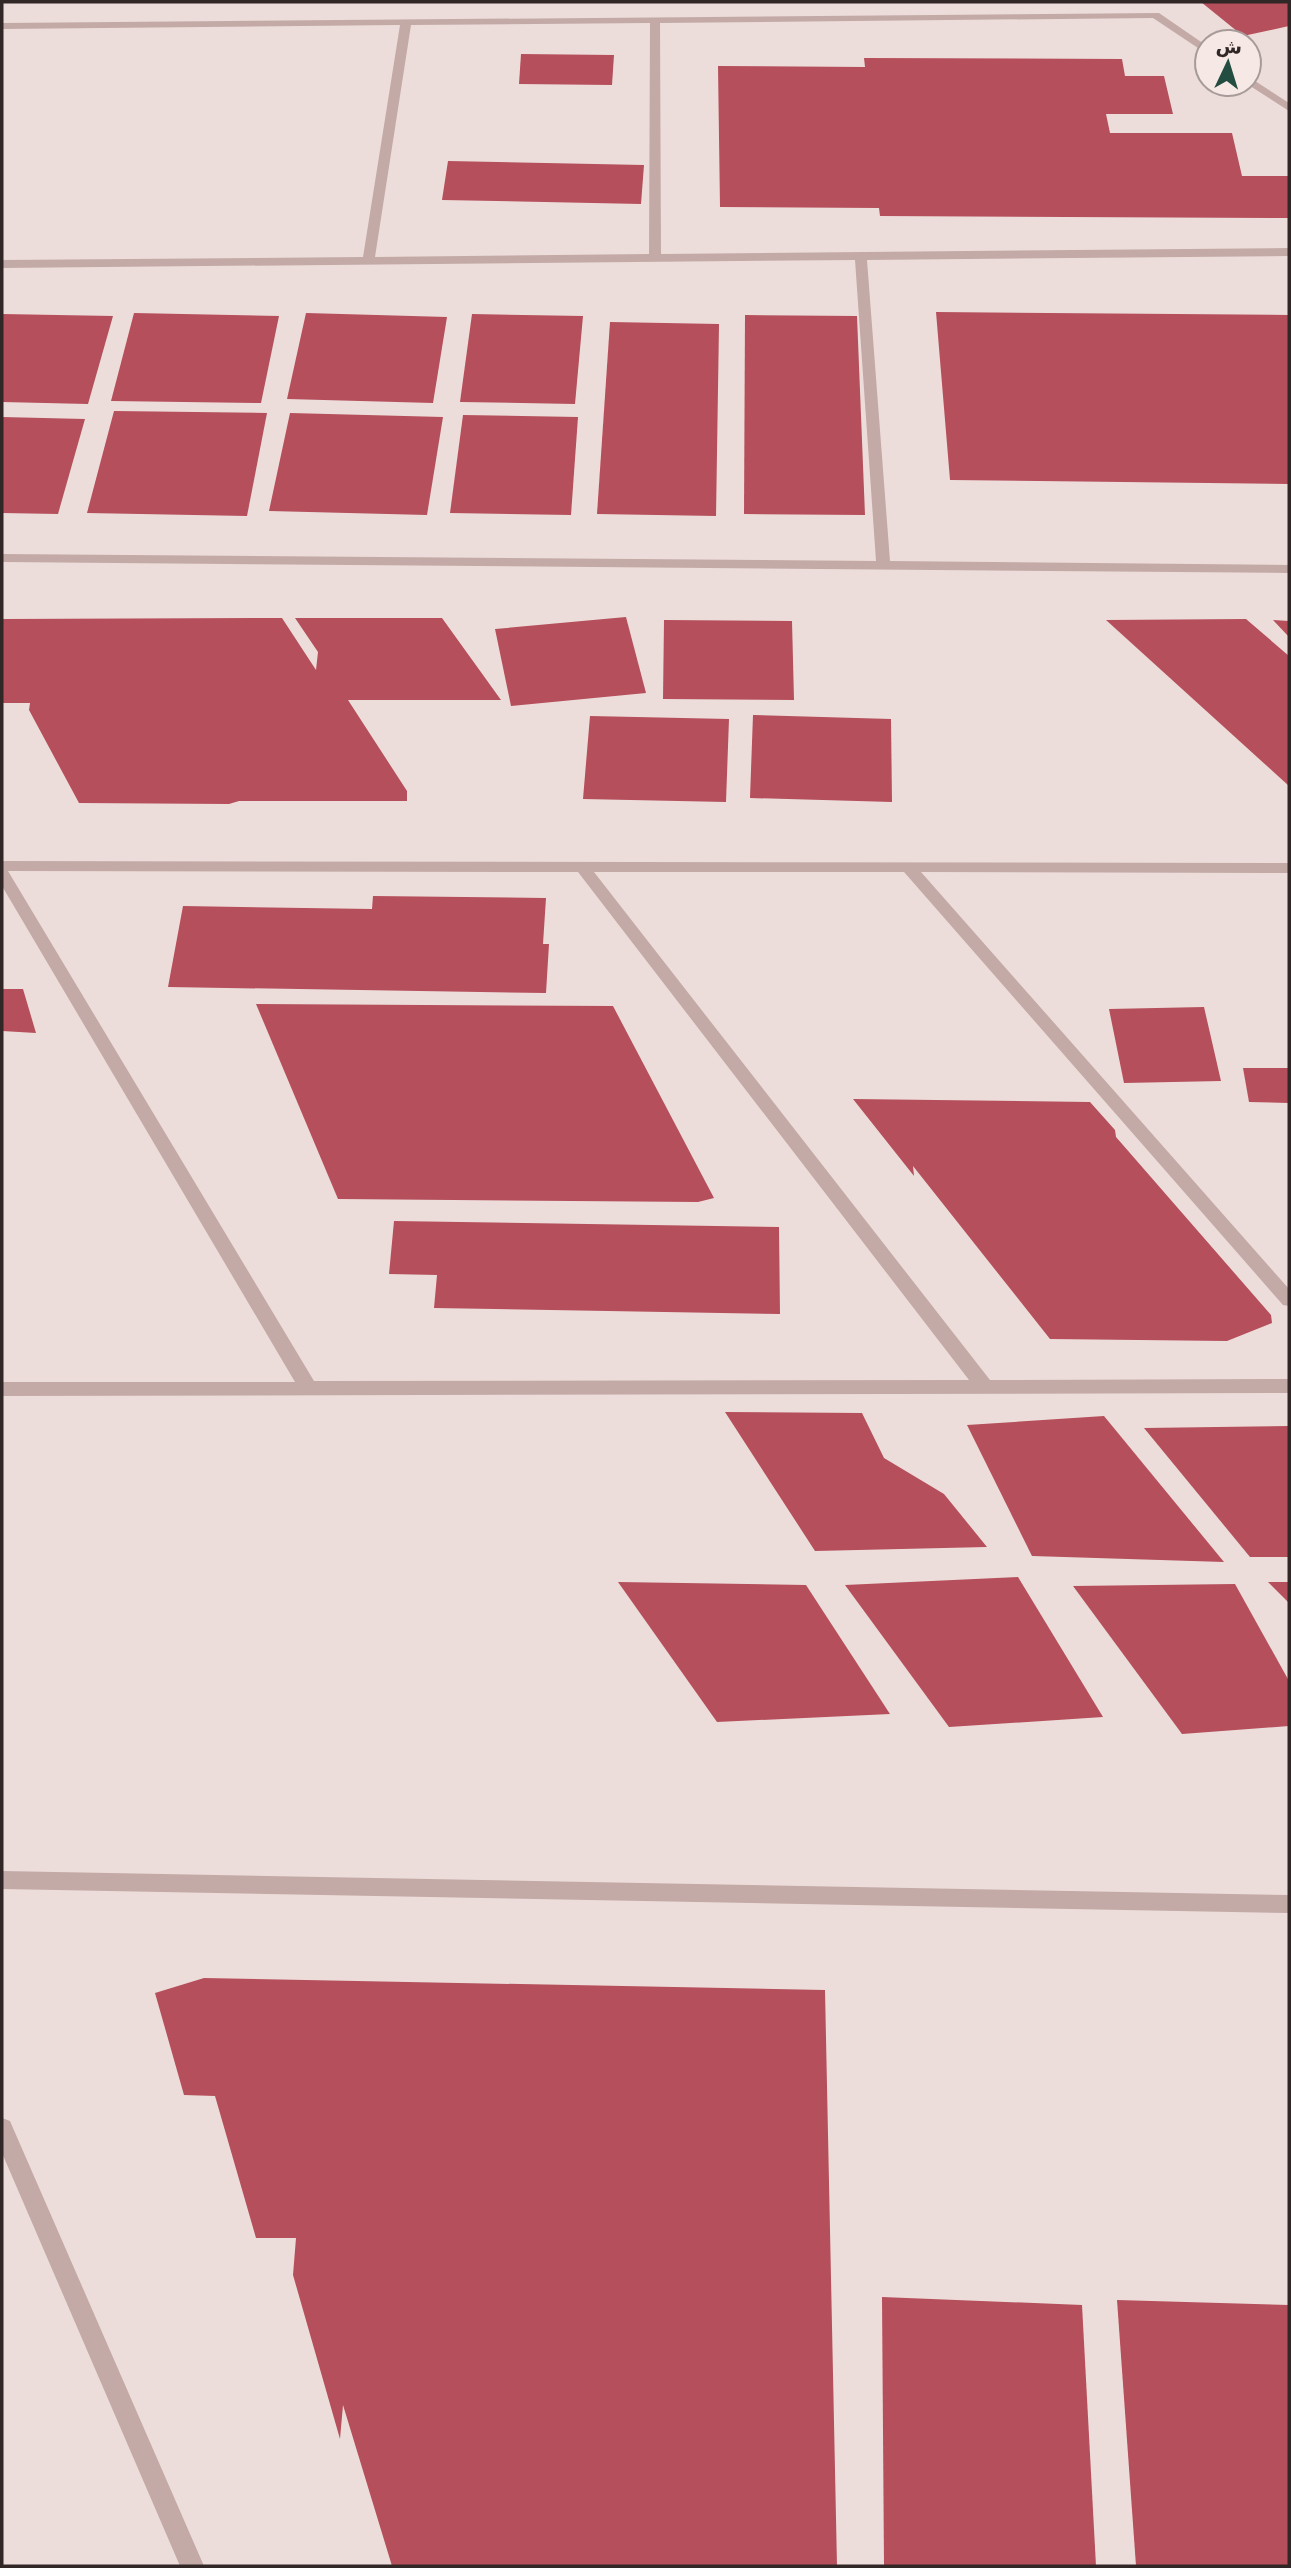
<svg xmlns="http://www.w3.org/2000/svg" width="1291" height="2568" viewBox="0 0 1291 2568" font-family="'DejaVu Sans','Noto Naskh Arabic',sans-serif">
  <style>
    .building { fill: #b54f5b }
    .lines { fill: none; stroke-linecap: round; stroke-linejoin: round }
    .minor { fill: #c3aaa7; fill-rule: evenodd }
    .tertiary { fill: #c3aaa7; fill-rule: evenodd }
  </style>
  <rect width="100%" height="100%" fill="#edddda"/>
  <g class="building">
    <polygon points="1201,2 1289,2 1289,26 1243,36"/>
    <polygon points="521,54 614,55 612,85 519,84"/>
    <polygon points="864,58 1122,59 1125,76 1164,76 1173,114 1106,114 1110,133 1232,133 1242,176 1289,176 1289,218 880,216 879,208 720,207 718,66 865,67"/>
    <polygon points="448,161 644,165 641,204 442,200"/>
    <polygon points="936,312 1289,315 1289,484 950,480"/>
    <polygon points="134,313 279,316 261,403 111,401"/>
    <polygon points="306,313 447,317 433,403 287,399"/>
    <polygon points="2,314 113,316 88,404 2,402"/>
    <polygon points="472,314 583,316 575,404 460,402"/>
    <polygon points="745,315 857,316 865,515 744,514"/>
    <polygon points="610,322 719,324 716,516 597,514"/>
    <polygon points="114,411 267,413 247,516 87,513"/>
    <polygon points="290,413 443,417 427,515 269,511"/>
    <polygon points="463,415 578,417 571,515 450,513"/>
    <polygon points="2,417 85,419 58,514 2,513"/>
    <polygon points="626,617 646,693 511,706 495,629"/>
    <polygon points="282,618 316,670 318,652 295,618 442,618 501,700 348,700 407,791 407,801 239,801 229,804 79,803 29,710 30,703 2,703 2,619"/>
    <polygon points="1246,619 1289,656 1289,786 1106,620"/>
    <polygon points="664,620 792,621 794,700 663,699"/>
    <polygon points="1273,620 1289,621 1289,637"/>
    <polygon points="753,715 891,719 892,802 750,798"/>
    <polygon points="590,716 729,719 726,802 583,799"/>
    <polygon points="373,896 546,898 543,944 549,944 546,993 168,987 183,906 372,909"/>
    <polygon points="2,989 23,989 36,1033 2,1031"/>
    <polygon points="256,1004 613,1006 714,1198 698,1202 338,1199"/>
    <polygon points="1204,1007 1221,1081 1124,1083 1109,1009"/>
    <polygon points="1243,1068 1289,1068 1289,1103 1249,1102"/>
    <polygon points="853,1099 1090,1102 1115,1130 1116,1137 1271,1315 1272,1323 1227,1341 1050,1339 913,1166 914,1176"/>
    <polygon points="394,1221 779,1227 780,1314 434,1308 437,1275 389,1274"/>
    <polygon points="725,1412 862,1413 884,1458 944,1494 987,1547 815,1551"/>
    <polygon points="1104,1416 1224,1562 1032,1556 967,1425"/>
    <polygon points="1289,1426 1289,1557 1250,1557 1144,1428"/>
    <polygon points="1018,1577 1103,1717 949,1727 845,1585"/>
    <polygon points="618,1582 806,1585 890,1714 717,1722"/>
    <polygon points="1268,1582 1289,1582 1289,1603"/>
    <polygon points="1235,1584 1289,1681 1289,1726 1182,1734 1073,1586"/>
    <polygon points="204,1978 825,1990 837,2566 392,2566 343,2405 340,2439 293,2275 296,2238 256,2238 215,2096 184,2095 155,1993"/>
    <polygon points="882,2297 1082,2305 1096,2566 884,2566"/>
    <polygon points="1117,2300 1289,2305 1289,2566 1136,2566"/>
  </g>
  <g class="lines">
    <g class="minor">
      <path d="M1159,13L1207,46V54L1153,18L660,23L661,254L1289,248V256L867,260L890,561L1289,565V573L2,562V554L876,561L855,260L2,268V260L363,257L400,25L2,29V23ZM650,23L649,254L375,257L411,25Z"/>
      <polygon points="1249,77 1289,103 1289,111 1247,84"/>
      <path d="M2,861L1289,863V873L921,872L1289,1289V1306L1283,1305L904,872H594L990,1380L1289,1379V1393L2,1396V1382H295L2,886ZM8,871L578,872L969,1380L314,1381Z"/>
      <polygon points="2,1871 1289,1895 1289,1913 2,1889"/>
    </g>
    <polygon class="tertiary" points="2,2118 10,2121 13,2128 204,2566 180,2566 2,2153"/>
  </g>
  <rect width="1291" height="2568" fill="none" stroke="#312727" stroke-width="7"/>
  <g transform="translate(1228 63) rotate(4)"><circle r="33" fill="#f6e8e5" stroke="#a79b99" stroke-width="2"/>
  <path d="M0-5L12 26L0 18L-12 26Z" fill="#224d40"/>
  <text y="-10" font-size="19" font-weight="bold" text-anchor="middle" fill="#312727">ش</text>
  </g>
</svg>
